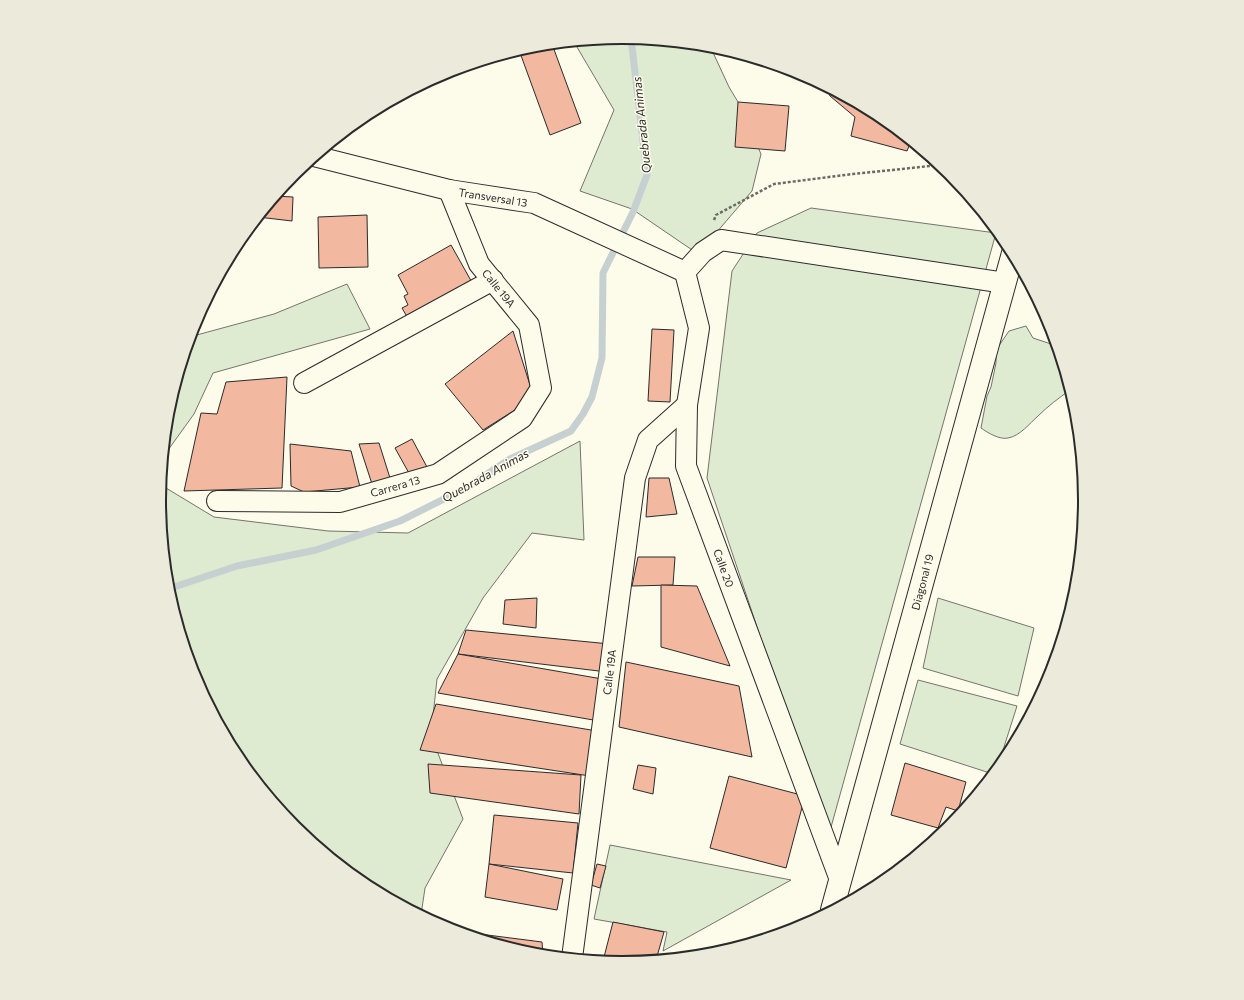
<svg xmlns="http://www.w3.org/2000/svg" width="1244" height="1000" viewBox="0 0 1244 1000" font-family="Commissioner,sans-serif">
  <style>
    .green { fill: #deebd1; stroke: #74746e }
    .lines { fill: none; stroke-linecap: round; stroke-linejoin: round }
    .stream { stroke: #c7d0d0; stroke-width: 7 }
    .building { fill: #f2b8a0; stroke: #2b2b2b }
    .minor-casing { stroke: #2b2b2b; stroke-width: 22 }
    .tertiary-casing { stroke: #2b2b2b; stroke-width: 24 }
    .path { stroke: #6a6964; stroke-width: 2.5; stroke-dasharray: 3 2; stroke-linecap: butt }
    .minor { stroke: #fdfbea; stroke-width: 20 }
    .tertiary { stroke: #fdfbea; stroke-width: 22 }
    .labels { text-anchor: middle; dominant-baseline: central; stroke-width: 3; stroke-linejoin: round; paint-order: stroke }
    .street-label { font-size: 11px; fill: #2b2b2b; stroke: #fdfbea }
    .water-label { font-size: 12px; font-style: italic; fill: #2b2b2b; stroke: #fdfbea }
    .rim { fill: none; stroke: #2b2b2b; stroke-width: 2 }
  </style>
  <rect width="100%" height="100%" fill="#fdfbea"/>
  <g class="green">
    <polygon points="622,37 710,46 729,87 738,102 761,154 752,191 698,254 632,209 580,191 614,110 574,42"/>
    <polygon points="811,208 996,233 828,838 707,478 732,271 757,233"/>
    <polygon points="347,284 370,329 213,373 194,414 163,457 168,409 191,334 193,336 274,314"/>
    <path d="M1026,326L1033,338L1057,346L1070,390C1059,398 1048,406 1038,416C1030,423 1020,436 1008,438C1000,440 988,433 981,428L987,396L991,387L996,363V350L1009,331Z"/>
    <polygon points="580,441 584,540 532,533 483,598 437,679 431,735 463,819 425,888 421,915 365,885 294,827 237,757 194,677 168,590 159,500 161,485 214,517 328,531 408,533"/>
    <polygon points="938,598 1034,628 1018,696 923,668"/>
    <polygon points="918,680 1017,706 997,769 993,774 900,744"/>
    <polygon points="610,845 791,880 663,951 667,932 594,919"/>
  </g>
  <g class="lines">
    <polyline class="stream" points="168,589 237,566 316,550 400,521 466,488 510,459 571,431 583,414 592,397 602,358 603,273 633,212 647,175 631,38"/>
  </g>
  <g class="building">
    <polygon points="552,44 581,123 550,135 519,50 532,46"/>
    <polygon points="826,86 879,115 911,141 907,151 851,136 855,117 830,96"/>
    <polygon points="738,102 789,106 785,151 735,147"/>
    <polygon points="275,196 293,197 292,221 258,217"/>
    <polygon points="367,215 368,267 319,268 318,217"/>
    <polygon points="451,245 474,286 410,322 402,308 408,305 404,296 408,294 398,275"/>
    <polygon points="652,329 674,330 670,402 648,401"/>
    <polygon points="513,331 534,398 483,430 445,384"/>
    <polygon points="287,377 282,488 184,491 201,413 217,414 226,382"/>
    <polygon points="412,439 427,467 410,475 395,448"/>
    <polygon points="379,443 390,478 372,484 359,444"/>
    <polygon points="290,444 351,451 360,487 304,492 291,486"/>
    <polygon points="649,478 669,478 677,514 646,517"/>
    <polygon points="638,557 675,557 673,585 632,586"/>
    <polygon points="661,585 697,586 730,666 661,647"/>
    <polygon points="537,598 536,628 503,624 505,600"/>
    <polygon points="466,630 610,644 607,672 458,654"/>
    <polygon points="458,654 608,680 599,721 438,693"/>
    <polygon points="626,662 739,686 752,757 619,727"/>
    <polygon points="436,704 597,731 590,776 420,750"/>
    <polygon points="905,763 966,782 958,811 946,807 938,828 891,815"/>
    <polygon points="428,764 581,775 579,814 430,793"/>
    <polygon points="638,765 656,768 653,794 633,789"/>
    <polygon points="729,776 805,796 786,868 710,848"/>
    <polygon points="494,815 578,823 573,873 489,864"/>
    <polygon points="489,864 563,879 557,910 485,897"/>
    <polygon points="597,864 606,866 600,888 591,885"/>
    <polygon points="613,922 664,932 656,960 622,963 603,961"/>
    <polygon points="456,931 542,942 543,955 531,954"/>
  </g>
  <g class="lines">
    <defs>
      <g id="minor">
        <polyline points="314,156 449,190 534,203 685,272"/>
        <polyline points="304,383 493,280"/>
        <polyline points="217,501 340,502 438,474 522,418 541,388 529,325 479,264 449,190"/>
        <polyline points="840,880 686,466 687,405 699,328 685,272 703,252 721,240 1005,283"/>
        <polyline points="572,958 635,478 648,440 687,405"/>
      </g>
      <polyline id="tertiary" points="832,910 1013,253"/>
    </defs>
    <use href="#minor" class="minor-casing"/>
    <use href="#tertiary" class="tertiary-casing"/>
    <polyline class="path" points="714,220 716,215 774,184 853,174 940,165"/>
    <use href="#minor" class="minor"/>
    <use href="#tertiary" class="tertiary"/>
  </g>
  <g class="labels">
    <g class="street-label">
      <text transform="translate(493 197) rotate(9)">Transversal 13</text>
      <text transform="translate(499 288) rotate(51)">Calle 19A</text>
      <text transform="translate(395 486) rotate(-16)">Carrera 13</text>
      <text transform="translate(724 568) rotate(70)">Calle 20</text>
      <text transform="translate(922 582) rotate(-75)">Diagonal 19</text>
      <text transform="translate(609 672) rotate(-83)">Calle 19A</text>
    </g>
    <g class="water-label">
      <text transform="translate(641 125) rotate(-96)">Quebrada Animas</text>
      <text transform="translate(485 475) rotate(-29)">Quebrada Animas</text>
    </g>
  </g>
  <path d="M0 0H1244V1000H0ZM166 500a456 456 0 1 1 912 0a456 456 0 1 1-912 0Z" fill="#eceadb" fill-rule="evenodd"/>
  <path class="rim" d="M166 500a456 456 0 1 1 912 0a456 456 0 1 1-912 0Z"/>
</svg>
